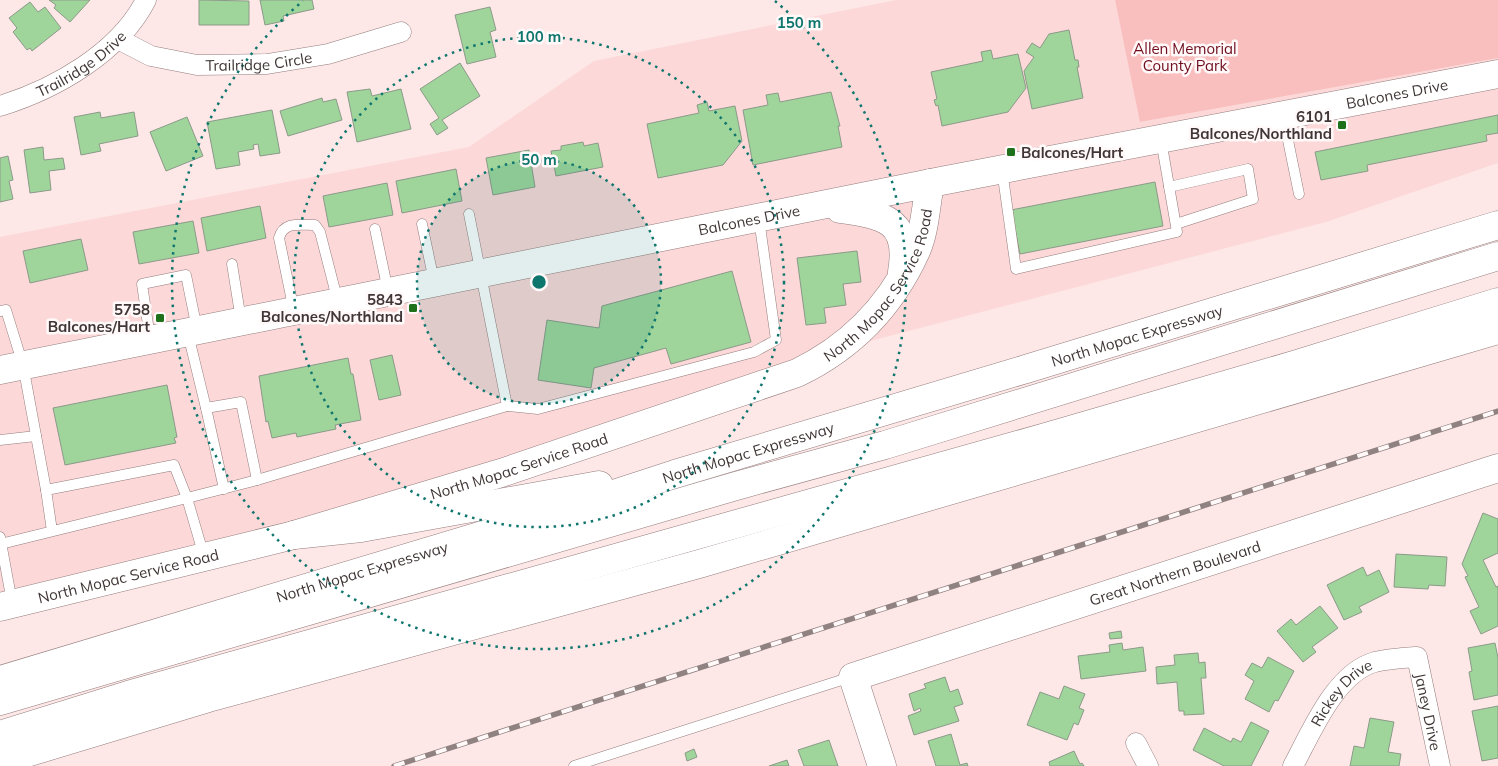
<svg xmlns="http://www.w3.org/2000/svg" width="1498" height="766" viewBox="0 0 1498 766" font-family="Mulish,sans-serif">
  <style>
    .built { fill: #fcd8d8 }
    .green { fill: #f8bfbe }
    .building { fill: #9fd59a; stroke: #8b9a89 }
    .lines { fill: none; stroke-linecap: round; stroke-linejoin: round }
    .lane-casing { stroke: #947c7c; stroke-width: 11 }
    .street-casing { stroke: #947c7c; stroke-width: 21 }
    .secondary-casing { stroke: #947c7c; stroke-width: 29 }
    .highway-casing { stroke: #947c7c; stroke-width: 29 }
    .lane { stroke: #fff; stroke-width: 10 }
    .street { stroke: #fff; stroke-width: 20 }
    .secondary { stroke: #fff; stroke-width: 28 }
    .highway { stroke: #fff; stroke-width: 28 }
    .rail-casing { stroke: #908281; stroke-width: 5.5 }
    .rail { stroke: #fff9f9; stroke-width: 4; stroke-dasharray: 11; stroke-linecap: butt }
    .ring { fill: none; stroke: #0f766e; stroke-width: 2.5; stroke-dasharray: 2.5 5 }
    .poi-dot { fill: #1e711a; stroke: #fff9f9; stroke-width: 2 }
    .labels { text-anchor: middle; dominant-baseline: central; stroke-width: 5; stroke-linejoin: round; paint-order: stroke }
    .park-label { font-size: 15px; fill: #6f0e1e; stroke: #fff9f9 }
    .street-label { font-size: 15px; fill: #403636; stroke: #fff9f9 }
    .poi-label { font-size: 15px; font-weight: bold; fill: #403636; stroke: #fff9f9; text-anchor: end }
    .centre { fill: #0f766e; stroke: #fff9f9; stroke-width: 2.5 }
    .ring-label { font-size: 15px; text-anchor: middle; font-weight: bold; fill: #0f766e; stroke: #fff9f9; stroke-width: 5; stroke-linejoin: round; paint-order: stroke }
  </style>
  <rect width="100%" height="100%" fill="#fde8e7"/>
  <polygon class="built" points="896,0 1115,0 1141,122 1498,58 1498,163 1326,222 874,340 779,368 373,502 0,596 0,237 469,147 594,61"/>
  <polygon class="green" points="1115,0 1498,0 1498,58 1140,122"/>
  <g class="building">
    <polygon points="49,0 90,0 70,22 54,8 56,5"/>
    <polygon points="199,0 249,1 249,25 199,25"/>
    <polygon points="260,0 312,0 314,9 283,16 284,21 265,25"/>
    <polygon points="30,2 38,12 45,7 61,28 32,51 30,48 27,50 13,32 17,28 9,18"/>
    <polygon points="490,7 496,30 490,32 496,57 467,64 455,15"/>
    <polygon points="1069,30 1075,60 1078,60 1079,67 1077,67 1083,98 1032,109 1024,71 1034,57 1026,52 1032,43 1040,48 1049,34"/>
    <polygon points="991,50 993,59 1018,54 1026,88 1008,112 942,126 938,105 936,106 934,100 937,99 931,72 983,61 981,52"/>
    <polygon points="460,63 480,96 442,120 448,128 437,135 430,124 439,118 420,89"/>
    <polygon points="370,89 372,96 401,89 411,129 357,142 347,92"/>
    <polygon points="831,92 840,126 838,126 842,147 753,165 743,110 768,105 766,95 778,93 780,102"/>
    <polygon points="322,98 323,102 336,99 342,120 288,136 280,111"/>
    <polygon points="707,102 709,111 735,106 742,141 723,165 658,178 647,124 699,113 697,105"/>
    <polygon points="272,110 280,153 260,156 258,144 253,145 254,149 238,152 240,165 216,169 207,122"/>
    <polygon points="100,112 101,118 134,112 138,136 99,144 101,151 81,155 74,117"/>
    <polygon points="1498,115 1498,133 1486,135 1487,141 1367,165 1368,171 1321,180 1315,152"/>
    <polygon points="187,117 203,156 166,171 150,132"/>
    <polygon points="583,142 584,146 598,143 603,167 556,176 551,151 561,150 561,146"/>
    <polygon points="43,147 44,160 63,158 65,169 49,171 51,190 30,193 24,150"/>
    <polygon points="529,150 535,187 493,195 486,158"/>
    <polygon points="8,156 13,180 9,181 13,199 0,202 0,158"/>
    <polygon points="456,169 462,201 402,213 396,181"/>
    <polygon points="1155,182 1163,226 1020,254 1011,210"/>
    <polygon points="387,183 393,215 329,227 323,196"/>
    <polygon points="260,206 266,238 207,251 201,218"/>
    <polygon points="193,221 199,253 139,264 133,232"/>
    <polygon points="81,239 88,270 30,283 23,251"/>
    <polygon points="857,251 861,282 843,284 846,305 824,308 826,323 806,325 797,258"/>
    <polygon points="732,271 751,342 671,364 666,348 594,368 591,388 538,380 547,320 599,328 602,306"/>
    <polygon points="392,355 401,395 379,400 370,360"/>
    <polygon points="348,358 351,374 353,374 361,420 335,425 336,429 297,437 296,433 272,438 268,421 266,422 259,376"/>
    <polygon points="167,385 177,437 174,438 176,443 65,465 53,408"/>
    <polygon points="1483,513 1498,519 1498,553 1483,560 1496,587 1498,586 1498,626 1481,634 1470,611 1479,607 1465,577 1468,576 1462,564"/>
    <polygon points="1396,554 1447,557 1445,586 1429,585 1428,589 1394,587"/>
    <polygon points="1363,567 1367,576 1379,570 1389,592 1359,607 1362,612 1344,620 1327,585"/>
    <polygon points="1320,606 1338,628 1312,647 1316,652 1303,662 1277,631 1291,619 1296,625"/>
    <polygon points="1121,631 1122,638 1110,639 1109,633"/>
    <polygon points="1122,643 1123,650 1143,647 1146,671 1081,679 1078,656 1110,652 1109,645"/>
    <polygon points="1495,643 1498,658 1498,695 1474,700 1469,672 1472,671 1468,648"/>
    <polygon points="1198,653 1199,663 1205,662 1206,678 1201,678 1204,714 1184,715 1184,711 1179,711 1177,682 1157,684 1156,667 1175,665 1174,655"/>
    <polygon points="1268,657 1294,671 1278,701 1275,700 1269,712 1245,699 1254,681 1245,675 1252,663 1262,668"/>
    <polygon points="945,677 950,692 958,689 963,704 954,707 959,721 914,735 908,716 921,711 920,708 914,711 909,694 926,688 924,684"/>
    <polygon points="1064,686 1085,694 1079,708 1084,710 1078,725 1074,723 1067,740 1027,725 1040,692 1059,699"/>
    <polygon points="1498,706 1498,758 1482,761 1472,711"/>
    <polygon points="1370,718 1394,722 1388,752 1401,754 1399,766 1350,766 1354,746 1364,748"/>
    <polygon points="1251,722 1269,731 1251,766 1224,766 1193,750 1204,728 1231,742 1233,738 1241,742"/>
    <polygon points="951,734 960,765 967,763 968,766 936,766 928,741"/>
    <polygon points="829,740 838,766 804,766 798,750"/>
    <polygon points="694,749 697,757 687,761 685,753"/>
    <polygon points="1074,751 1080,764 1082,763 1084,766 1050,766 1049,762"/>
    <polygon points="787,760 789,766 769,766"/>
  </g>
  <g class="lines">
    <defs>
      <g id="lane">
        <polyline points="1283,116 1299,194"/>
        <polyline points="1002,170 1016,269 1177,232 1161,140"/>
        <polyline points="1169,187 1248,169 1253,199 1176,224"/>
        <polyline points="422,224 434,281"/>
        <polyline points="375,229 388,291"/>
        <polyline points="232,264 241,320"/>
        <polyline points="0,311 6,310 23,365 46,490"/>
        <path d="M294,311L279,238C284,221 300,225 315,225L320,232L338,302"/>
        <polyline points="188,334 206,408"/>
        <polyline points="150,338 142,284 186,275 197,329"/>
        <polyline points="507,406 538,409 754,352 776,340 759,219"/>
        <polyline points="0,440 36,436"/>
        <polyline points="224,489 206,408 241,402 257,480"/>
        <polyline points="0,537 12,602"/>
        <polyline points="0,544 1,544 187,498 174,465 46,490 52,531"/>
        <polyline points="204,556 187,498 257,480 507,406 469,214"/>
        <polyline points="574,766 851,677"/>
      </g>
      <g id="street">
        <path id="s1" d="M118,39L151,56L197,65L267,64L328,54L401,32"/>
        <path id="s2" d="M0,106C55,89 119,53 146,0"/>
        <polyline points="1136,743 1148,766"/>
        <path id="s3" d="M1293,766C1311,733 1335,673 1375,662C1388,659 1403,658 1417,657L1440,766"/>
      </g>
      <g id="secondary">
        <path d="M840,209C883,215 911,219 902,272"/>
        <path id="s4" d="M0,370L941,181L1498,74"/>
        <path id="s5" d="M0,607L294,535L501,473L797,373C851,347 891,306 916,251C925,231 926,205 930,183"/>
        <path id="s6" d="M882,766L853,677L1498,468"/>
      </g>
      <g id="highway">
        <polyline points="294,535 361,528 599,485"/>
        <path id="s7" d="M0,680L546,516L675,474L1026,369L1498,225"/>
        <polyline points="0,701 736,486 885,445 1498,256"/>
        <polyline points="0,735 128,695 1046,437 1294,365 1498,302"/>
        <polyline points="0,761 208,698 699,564 1498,330"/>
      </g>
    </defs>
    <use href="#lane" class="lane-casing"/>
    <use href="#street" class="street-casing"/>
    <use href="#secondary" class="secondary-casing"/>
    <use href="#highway" class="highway-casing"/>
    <use href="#lane" class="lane"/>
    <use href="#street" class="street"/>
    <use href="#secondary" class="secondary"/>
    <use href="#highway" class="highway"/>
    <defs>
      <polyline id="rail" points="394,766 1498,411"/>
    </defs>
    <use href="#rail" class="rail-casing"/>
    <use href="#rail" class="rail"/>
  </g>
  <circle cx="539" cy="282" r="122" fill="#0f766e" fill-opacity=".12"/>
  <g class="ring">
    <circle cx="539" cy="282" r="122"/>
    <circle cx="539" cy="282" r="245"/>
    <path d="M775 1A367 367 0 1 1 303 1"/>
  </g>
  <g class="poi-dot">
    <rect x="1337" y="120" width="10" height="10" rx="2.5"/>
    <rect x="1006" y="147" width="10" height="10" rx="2.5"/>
    <rect x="408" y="303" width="10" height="10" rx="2.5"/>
    <rect x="155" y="313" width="10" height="10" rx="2.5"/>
  </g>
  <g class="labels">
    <g class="park-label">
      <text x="1185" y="48">Allen Memorial<tspan x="1185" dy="17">County Park</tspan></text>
    </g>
    <g class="street-label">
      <text stroke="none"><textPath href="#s1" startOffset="146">Trailridge Circle</textPath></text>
      <text stroke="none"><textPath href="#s2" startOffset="92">Trailridge Drive</textPath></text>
      <text stroke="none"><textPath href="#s4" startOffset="1424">Balcones Drive</textPath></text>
      <text stroke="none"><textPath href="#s4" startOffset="764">Balcones Drive</textPath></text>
      <text stroke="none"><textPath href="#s5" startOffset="956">North Mopac Service Road</textPath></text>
      <text stroke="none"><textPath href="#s7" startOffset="1188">North Mopac Expressway</textPath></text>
      <text stroke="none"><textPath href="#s7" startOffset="782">North Mopac Expressway</textPath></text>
      <text stroke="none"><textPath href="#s5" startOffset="538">North Mopac Service Road</textPath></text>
      <text stroke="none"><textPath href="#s7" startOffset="378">North Mopac Expressway</textPath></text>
      <text stroke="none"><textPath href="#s6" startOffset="432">Great Northern Boulevard</textPath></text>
      <text stroke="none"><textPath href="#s5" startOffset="132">North Mopac Service Road</textPath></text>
      <text stroke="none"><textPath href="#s3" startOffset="89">Rickey Drive</textPath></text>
      <text stroke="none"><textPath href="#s3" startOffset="234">Janey Drive</textPath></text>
    </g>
    <g class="poi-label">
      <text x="1332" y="116">6101<tspan x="1332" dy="17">Balcones/Northland</tspan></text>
      <text x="1021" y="152" text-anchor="start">Balcones/Hart</text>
      <text x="403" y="299">5843<tspan x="403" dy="17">Balcones/Northland</tspan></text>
      <text x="150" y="309">5758<tspan x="150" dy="17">Balcones/Hart</tspan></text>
    </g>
  </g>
  <circle cx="539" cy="282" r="8" class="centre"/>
  <g class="ring-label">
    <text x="799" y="28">150 m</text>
    <text x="539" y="42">100 m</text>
    <text x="539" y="165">50 m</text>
  </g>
</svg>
